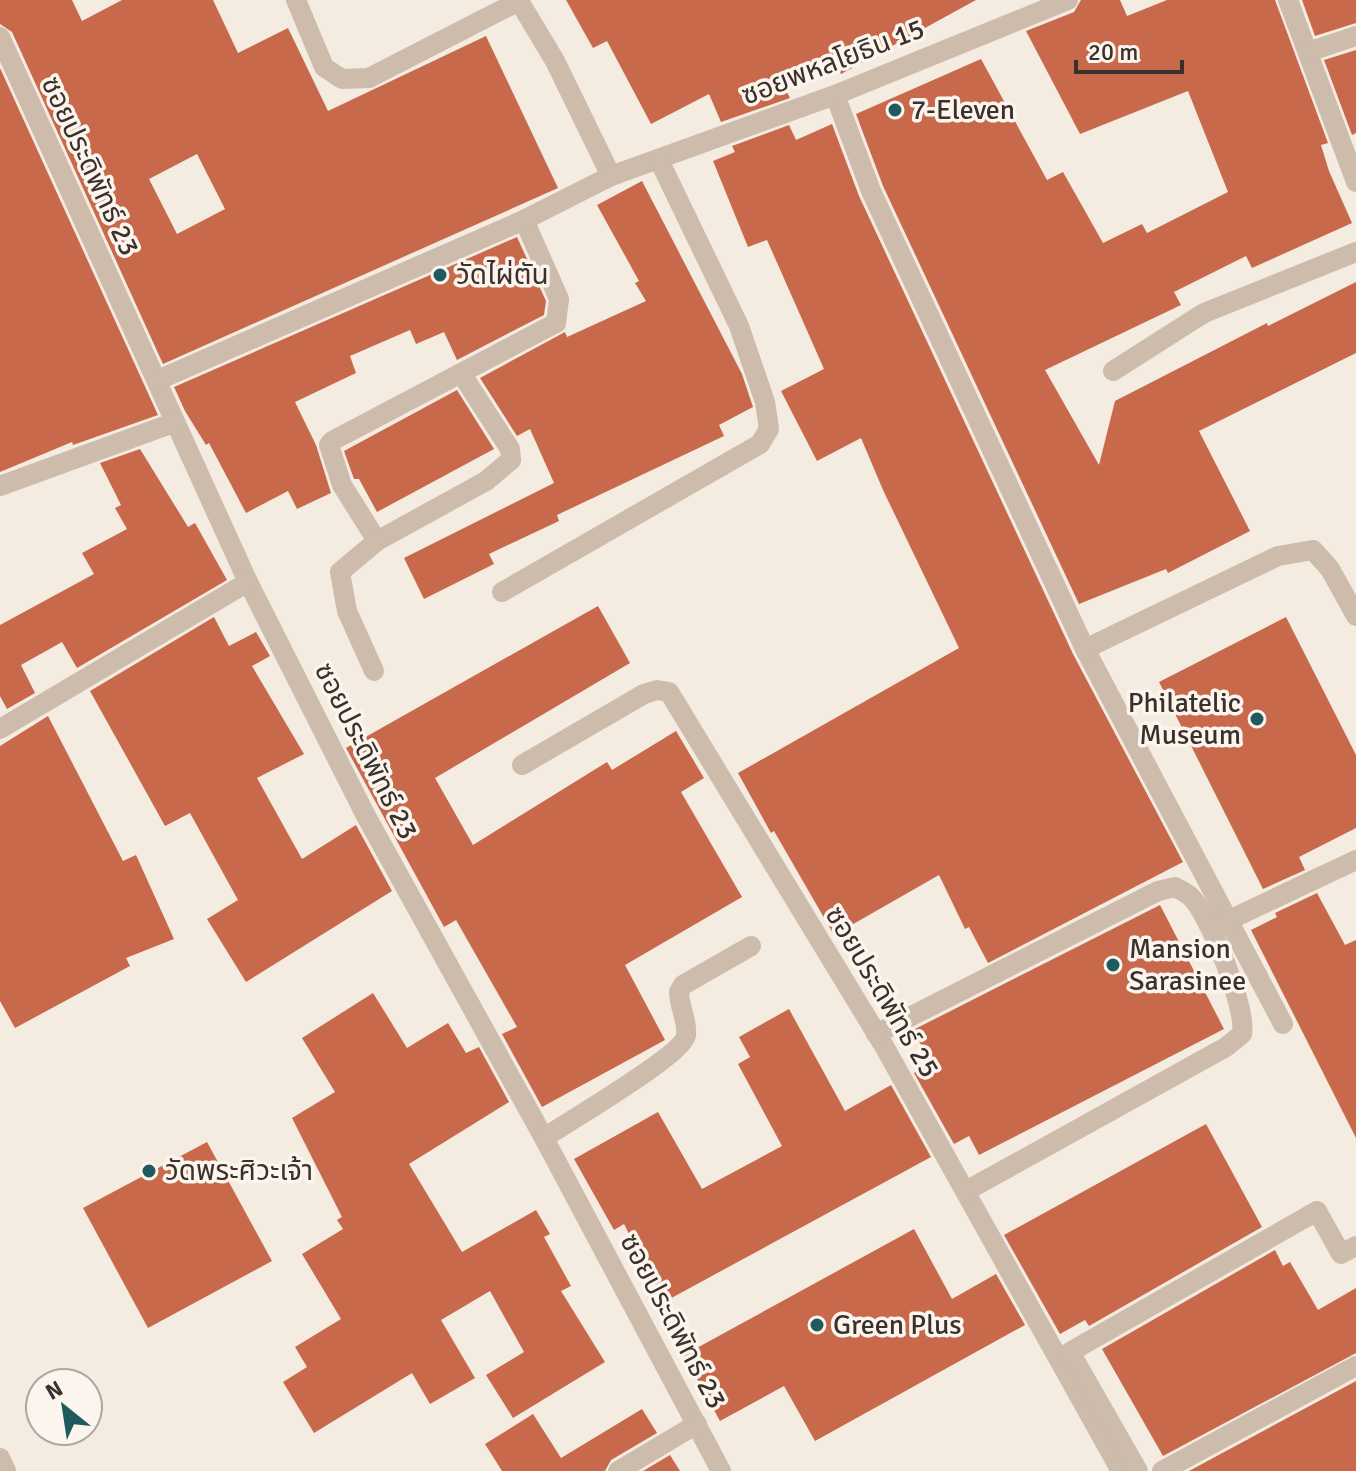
<svg xmlns="http://www.w3.org/2000/svg" width="1356" height="1471" viewBox="0 0 1356 1471" font-family="Signika,'Noto Sans Thai',sans-serif">
  <style>
    .building { fill: #c8694b; fill-rule: evenodd }
    .lines { fill: none; stroke-linecap: round; stroke-linejoin: round }
    .minor { stroke: #cdbbac; stroke-width: 20 }
    .poi-dot { fill: #1f5a5e; stroke: #fbf5ee; stroke-width: 3 }
    .labels { text-anchor: middle; dominant-baseline: central; stroke-width: 7; stroke-linejoin: round; paint-order: stroke }
    .street-label { font-size: 28px; fill: #3b302b; stroke: #fbf5ee }
    .poi-label { font-size: 28px; fill: #3b302b; stroke: #fbf5ee; text-anchor: start }
  </style>
  <rect width="100%" height="100%" fill="#f4ebe1"/>
  <g class="building">
    <path d="M0,0H72L82,21L122,0H213L238,53L288,28L328,111L486,36L558,188L163,364L12,32L0,24ZM197,154L225,209L177,234L149,179Z"/>
    <polygon points="566,0 976,0 841,74 831,53 780,78 790,98 721,122 709,94 651,124 607,41 593,48"/>
    <polygon points="1081,0 1120,0 1127,16 1167,0 1275,0 1328,143 1321,145 1329,171 1352,223 1252,268 1246,256 1174,292 1181,305 1045,370 1099,465 1115,401 1267,323 1268,326 1356,282 1356,353 1199,431 1250,531 1168,573 1166,569 1079,604 883,186 856,114 981,59 1047,180 1063,172 1103,243 1142,224 1147,233 1228,192 1188,91 1080,134 1026,31 1074,12"/>
    <polygon points="1302,0 1356,0 1356,23 1315,36"/>
    <polygon points="1356,50 1356,133 1352,135 1324,60"/>
    <polygon points="0,68 158,415 73,445 72,442 0,472"/>
    <polygon points="832,124 859,196 1073,654 1183,862 988,963 969,927 965,929 939,875 834,935 774,831 771,833 738,773 959,648 883,490 861,438 817,461 781,391 824,369 767,240 748,247 713,161 735,152 732,146 789,125 796,140"/>
    <polygon points="642,181 742,374 753,407 719,425 724,436 557,515 559,521 489,554 494,564 424,599 404,558 554,483 530,429 517,436 480,378 565,332 567,337 646,301 635,283 639,281 597,205"/>
    <polygon points="517,237 546,301 544,315 457,360 444,332 416,344 410,330 350,356 356,373 295,402 316,445 331,493 297,509 288,491 246,513 209,443 206,445 185,411 174,387"/>
    <polygon points="457,390 494,449 377,512 359,479 354,479 344,451"/>
    <polygon points="140,449 188,527 195,523 227,580 77,668 62,642 21,665 35,693 7,709 0,696 0,625 94,574 82,553 127,529 115,508 121,505 100,463"/>
    <polygon points="598,606 630,663 435,778 473,845 607,762 612,770 676,731 704,778 681,792 742,897 625,965 665,1040 542,1107 502,1034 517,1027 456,920 444,927 346,748"/>
    <polygon points="214,617 229,646 256,632 270,656 252,666 304,754 257,778 302,859 356,825 392,891 246,982 207,919 238,900 190,813 165,826 90,691"/>
    <polygon points="1286,617 1356,755 1356,828 1299,857 1305,870 1263,889 1159,682"/>
    <polygon points="48,716 123,861 136,855 174,939 126,958 130,966 15,1028 0,1001 0,746"/>
    <polygon points="1317,893 1345,945 1356,940 1356,1138 1251,930 1277,917 1275,913"/>
    <polygon points="1160,905 1224,1029 979,1155 969,1136 954,1144 914,1073 931,1063 913,1030"/>
    <polygon points="373,993 407,1048 448,1023 466,1053 479,1047 509,1102 409,1164 462,1252 536,1210 550,1234 544,1237 571,1286 561,1291 605,1362 513,1418 486,1375 524,1352 490,1291 441,1320 475,1378 430,1404 412,1373 314,1433 283,1382 307,1367 295,1347 341,1319 302,1254 343,1229 337,1220 342,1217 292,1118 335,1092 302,1038"/>
    <polygon points="789,1009 845,1111 891,1085 931,1157 664,1302 624,1224 614,1230 574,1159 658,1112 702,1189 782,1146 738,1064 750,1057 739,1037"/>
    <polygon points="1206,1124 1262,1227 1089,1326 1085,1320 1060,1334 1004,1235"/>
    <polygon points="207,1142 272,1261 148,1328 83,1208"/>
    <polygon points="914,1229 952,1299 996,1274 1025,1325 815,1441 784,1386 720,1421 684,1355"/>
    <polygon points="1275,1250 1283,1266 1290,1262 1318,1310 1356,1288 1356,1353 1163,1456 1102,1349"/>
    <polygon points="1356,1381 1356,1471 1189,1471"/>
    <polygon points="642,1409 657,1433 611,1460 605,1471 502,1471 485,1444 533,1414 561,1458"/>
    <polygon points="670,1455 680,1471 643,1471"/>
  </g>
  <g class="lines">
    <g class="minor">
      <polyline points="296,0 324,67 342,79 369,78 519,1 555,61 611,176"/>
      <polyline points="1288,0 1356,182"/>
      <polyline points="0,37 248,582 366,816 544,1138 721,1471"/>
      <polyline points="1308,52 1356,36"/>
      <polyline points="835,95 871,191 1085,649 1283,1024"/>
      <polyline points="1113,371 1204,313 1356,252"/>
      <polyline points="461,373 510,449 511,460 486,481 377,541 342,485 329,445 332,441 556,323 559,299 524,220"/>
      <polyline points="158,380 524,220 611,176 835,95 1068,0"/>
      <polyline points="0,486 173,423"/>
      <polyline points="502,592 760,444 769,429 765,402 739,326 659,160"/>
      <polyline points="1085,649 1278,556 1313,550 1330,569 1356,616"/>
      <polyline points="374,671 347,611 340,572 377,541"/>
      <polyline points="0,729 248,582"/>
      <polyline points="522,765 644,694 657,690 669,692 884,1046 1121,1471"/>
      <polyline points="1229,920 1356,860"/>
      <path d="M876,1034L1158,891L1175,887C1180,890 1187,893 1191,897C1209,914 1247,1009 1242,1034L1226,1047L966,1191"/>
      <path d="M544,1138C566,1123 683,1055 686,1035C688,1022 679,1006 679,992L683,985L751,946"/>
      <polyline points="0,1458 6,1471"/>
      <polyline points="618,1471 697,1424"/>
      <polyline points="1138,1471 1070,1352 1317,1211 1341,1254 1356,1246"/>
      <polyline points="1162,1471 1356,1366"/>
    </g>
  </g>
  <g class="poi-dot">
    <circle cx="895" cy="110" r="8"/>
    <circle cx="440" cy="275" r="8"/>
    <circle cx="1257" cy="719" r="8"/>
    <circle cx="1113" cy="965" r="8"/>
    <circle cx="149" cy="1171" r="8"/>
    <circle cx="817" cy="1325" r="8"/>
  </g>
  <g class="labels">
    <g class="street-label">
      <text transform="translate(833 62) rotate(-21)">ซอยพหลโยธิน 15</text>
      <text transform="translate(90 166) rotate(65)">ซอยประดิพัทธ์ 23</text>
      <text transform="translate(366 751) rotate(63)">ซอยประดิพัทธ์ 23</text>
      <text transform="translate(882 992) rotate(59)">ซอยประดิพัทธ์ 25</text>
      <text transform="translate(673 1321) rotate(62)">ซอยประดิพัทธ์ 23</text>
    </g>
    <g class="poi-label">
      <text x="911" y="110">7-Eleven</text>
      <text x="456" y="275">วัดไผ่ตัน</text>
      <text x="1241" y="703" text-anchor="end">Philatelic<tspan x="1241" dy="32">Museum</tspan></text>
      <text x="1129" y="949">Mansion<tspan x="1129" dy="32">Sarasinee</tspan></text>
      <text x="165" y="1171">วัดพระศิวะเจ้า</text>
      <text x="833" y="1325">Green Plus</text>
    </g>
  </g>
  <g transform="translate(64 1407) rotate(330)"><circle r="38" fill="#fbf5ee" stroke="#aea6a0" stroke-width="2"/>
  <path d="M0-6L14 30L0 20L-14 30Z" fill="#1f5a5e"/>
  <text y="-12" font-size="22" font-weight="bold" text-anchor="middle" fill="#3b302b">N</text>
  </g>
  <path d="M1076 60v12h106v-12" fill="none" stroke="#3b302b" stroke-width="4"/>
  <text x="1088" y="60" font-size="24" fill="#3b302b" stroke="#fbf5ee" stroke-width="6" paint-order="stroke">20 m</text>
</svg>
